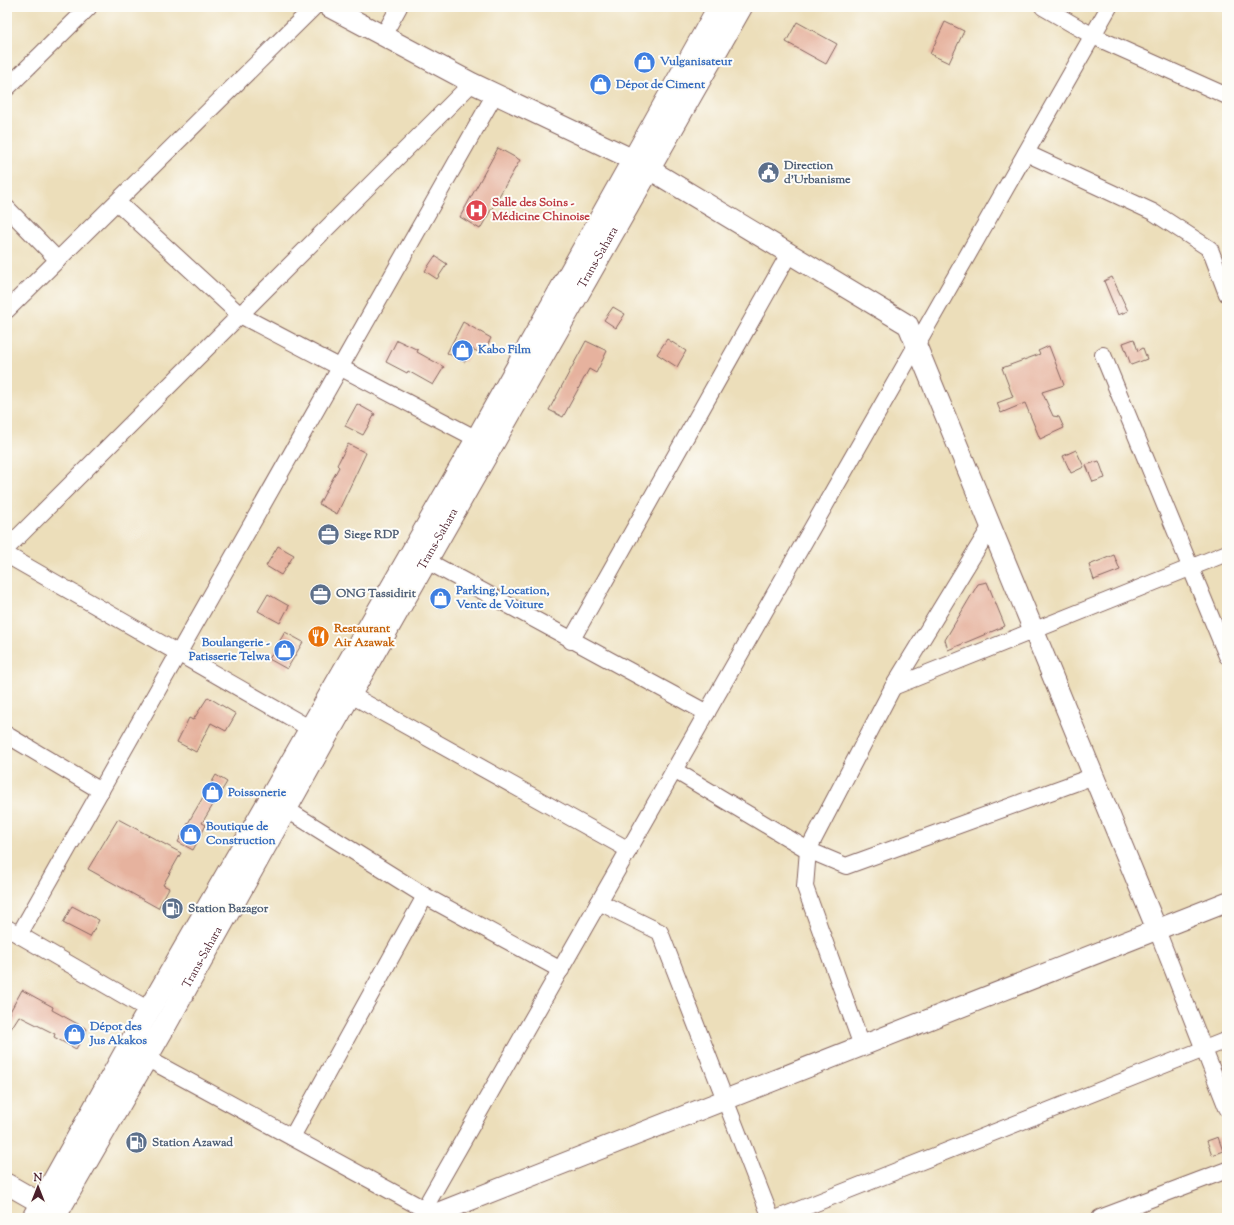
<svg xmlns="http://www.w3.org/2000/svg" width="1234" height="1225" viewBox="0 0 1234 1225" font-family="'Sorts Mill Goudy',serif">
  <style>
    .building { fill: #e6b29e }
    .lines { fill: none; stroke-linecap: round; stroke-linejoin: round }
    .minor-casing { stroke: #83625d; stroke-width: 18 }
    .tertiary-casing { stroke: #83625d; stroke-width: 22 }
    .primary-casing { stroke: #83625d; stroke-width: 24 }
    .minor { stroke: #fff; stroke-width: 16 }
    .tertiary { stroke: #fff; stroke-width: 20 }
    .primary { stroke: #fff; stroke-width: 22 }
    .labels { text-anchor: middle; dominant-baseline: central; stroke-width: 4; stroke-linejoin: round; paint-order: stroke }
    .shop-label { font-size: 12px; font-weight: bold; fill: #366cbe; stroke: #fdfcf7; text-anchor: start }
    .service-label { font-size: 12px; font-weight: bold; fill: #4e5e75; stroke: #fdfcf7; text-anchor: start }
    .health-label { font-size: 12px; font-weight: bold; fill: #be3a42; stroke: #fdfcf7; text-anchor: start }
    .street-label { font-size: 12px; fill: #4a1f2b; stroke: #fdfcf7 }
    .food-label { font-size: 12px; font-weight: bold; fill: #c56008; stroke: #fdfcf7; text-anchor: start }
  </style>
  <rect width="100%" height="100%" fill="#fdfcf7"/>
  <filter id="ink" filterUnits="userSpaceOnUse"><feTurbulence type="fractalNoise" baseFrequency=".025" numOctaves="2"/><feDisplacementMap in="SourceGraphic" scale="8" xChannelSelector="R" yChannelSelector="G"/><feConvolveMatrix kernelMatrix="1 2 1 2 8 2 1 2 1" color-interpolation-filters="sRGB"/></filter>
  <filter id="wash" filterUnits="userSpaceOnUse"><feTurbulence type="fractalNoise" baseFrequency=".012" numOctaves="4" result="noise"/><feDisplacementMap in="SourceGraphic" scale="16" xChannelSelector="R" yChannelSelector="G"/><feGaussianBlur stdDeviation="0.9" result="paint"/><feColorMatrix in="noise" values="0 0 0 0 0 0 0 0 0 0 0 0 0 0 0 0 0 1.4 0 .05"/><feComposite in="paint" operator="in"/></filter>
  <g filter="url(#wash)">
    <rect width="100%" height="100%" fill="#ecdeba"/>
    <g id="blocks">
      <g class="building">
        <polygon points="797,22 837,44 826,64 786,42"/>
        <polygon points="945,22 964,31 949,63 930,54"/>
        <polygon points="498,148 520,160 480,229 460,217"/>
        <polygon points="435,256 447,264 437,279 425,271"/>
        <polygon points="1112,277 1128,311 1118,315 1104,281"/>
        <polygon points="613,307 625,314 616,328 604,320"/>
        <polygon points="463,322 491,338 483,354 472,349 465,362 447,353"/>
        <polygon points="667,339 686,351 677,367 657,354"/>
        <polygon points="1134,339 1138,351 1143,348 1147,359 1131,365 1123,343"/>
        <polygon points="397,340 418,350 417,352 444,367 433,385 408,371 407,373 386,362"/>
        <polygon points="586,341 607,351 596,373 589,369 563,417 549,410"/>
        <polygon points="1049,346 1064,385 1042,392 1053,416 1059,417 1064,428 1040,439 1025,403 1001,413 997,403 1013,397 1002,368 1040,354 1038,351"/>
        <polygon points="357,404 375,414 363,435 345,426"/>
        <polygon points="348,444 366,453 337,514 319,504 339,467 337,465"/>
        <polygon points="1076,450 1084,467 1071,473 1063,456"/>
        <polygon points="1099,461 1105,478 1093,482 1086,465"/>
        <polygon points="278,546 294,555 281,575 266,566"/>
        <polygon points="1114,555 1120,570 1094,580 1089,565"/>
        <polygon points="987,582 1005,626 948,650 945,640 978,584"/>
        <polygon points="268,594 289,606 280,623 258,611"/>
        <polygon points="285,632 303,642 287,669 269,659"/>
        <polygon points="208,697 236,714 226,731 211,723 196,752 177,742 189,718 193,720"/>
        <polygon points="216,775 227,782 202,823 206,825 193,850 178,842 192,816"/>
        <polygon points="118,819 181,853 163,885 169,888 158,908 88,869"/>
        <polygon points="72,906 99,920 90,937 63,923"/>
        <polygon points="22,990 53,1007 52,1010 87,1029 76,1049 54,1037 55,1034 19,1016 7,1035 7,1017"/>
        <polygon points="1218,1137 1223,1151 1212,1155 1207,1141"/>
      </g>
    </g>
  </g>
  <g filter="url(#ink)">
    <use href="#blocks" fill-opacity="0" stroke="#83625d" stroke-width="1"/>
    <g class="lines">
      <defs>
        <g id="minor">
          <polyline points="1043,7 1093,36 1227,96"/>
          <polyline points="383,36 399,7"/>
          <polyline points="7,88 89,7"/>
          <polyline points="1026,153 1153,212 1210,249 1227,294"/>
          <polyline points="117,202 240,315 477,439"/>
          <polyline points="7,208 58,260"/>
          <polyline points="7,310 314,7"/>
          <polyline points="1103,355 1227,656"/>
          <polyline points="7,548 472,83"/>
          <polyline points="7,555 309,728"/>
          <polyline points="427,561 707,713"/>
          <polyline points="571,641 790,252"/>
          <polyline points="893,687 1227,553"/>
          <polyline points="351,695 629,850"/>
          <polyline points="7,735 101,791"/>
          <polyline points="674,770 808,850 846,866 1094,776"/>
          <polyline points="278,804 425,896 561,970"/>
          <polyline points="599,902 660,932 771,1218"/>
          <polyline points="7,928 149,1010"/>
          <polyline points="1157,930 1227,1108"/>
          <polyline points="19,935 495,94"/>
          <polyline points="862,1046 805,887 808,850 893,687 991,526"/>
          <polyline points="137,1053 433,1214"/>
          <polyline points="292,1137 425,896"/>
          <polyline points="424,1209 1109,7"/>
          <polyline points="778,1218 1227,1040"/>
          <polyline points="1100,1218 1227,1170"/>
        </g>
        <g id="tertiary">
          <polyline points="329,7 472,83 634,160 908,325 1157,930"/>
          <polyline points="7,1184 42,1204 55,1214"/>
          <polyline points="425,1218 1227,902"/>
        </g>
        <g id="primary">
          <polyline points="33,1218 149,1010 477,439 719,7"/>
          <path id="s1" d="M54,1218L167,1022L327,735L741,7"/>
        </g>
      </defs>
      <use href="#minor" class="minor-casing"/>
      <use href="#tertiary" class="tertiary-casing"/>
      <use href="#primary" class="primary-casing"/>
      <use href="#minor" class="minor"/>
      <use href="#tertiary" class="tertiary"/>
      <use href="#primary" class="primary"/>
    </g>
  </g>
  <defs>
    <symbol id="shop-disc" viewBox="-11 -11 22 22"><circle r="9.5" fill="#3f7fe0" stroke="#fdfcf7"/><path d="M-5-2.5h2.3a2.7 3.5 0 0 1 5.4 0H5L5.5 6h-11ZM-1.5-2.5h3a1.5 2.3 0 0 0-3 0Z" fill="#fff"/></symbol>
    <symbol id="civic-disc" viewBox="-11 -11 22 22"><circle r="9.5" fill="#5c6f8a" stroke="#fdfcf7"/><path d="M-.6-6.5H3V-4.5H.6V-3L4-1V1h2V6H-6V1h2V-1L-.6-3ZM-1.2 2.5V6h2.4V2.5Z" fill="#fff"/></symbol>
    <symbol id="hospital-disc" viewBox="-11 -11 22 22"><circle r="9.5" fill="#e0444e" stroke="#fdfcf7"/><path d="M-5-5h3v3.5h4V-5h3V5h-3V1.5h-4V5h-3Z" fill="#fff"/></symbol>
    <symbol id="office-disc" viewBox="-11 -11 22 22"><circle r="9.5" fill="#5c6f8a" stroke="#fdfcf7"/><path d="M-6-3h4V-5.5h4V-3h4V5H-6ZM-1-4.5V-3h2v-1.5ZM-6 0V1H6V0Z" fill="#fff"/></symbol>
    <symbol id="restaurant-disc" viewBox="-11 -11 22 22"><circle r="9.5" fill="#e8710a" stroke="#fdfcf7"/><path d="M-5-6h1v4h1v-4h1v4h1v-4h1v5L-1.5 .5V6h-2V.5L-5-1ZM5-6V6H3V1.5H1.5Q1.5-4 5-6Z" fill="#fff"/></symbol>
    <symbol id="fuel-disc" viewBox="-11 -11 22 22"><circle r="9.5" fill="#5c6f8a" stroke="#fdfcf7"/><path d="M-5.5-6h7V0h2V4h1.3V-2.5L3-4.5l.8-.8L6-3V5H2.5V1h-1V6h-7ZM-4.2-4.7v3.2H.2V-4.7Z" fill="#fff"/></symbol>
  </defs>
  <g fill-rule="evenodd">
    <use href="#shop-disc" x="632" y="50" width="25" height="25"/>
    <use href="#shop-disc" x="588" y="72" width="25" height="25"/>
    <use href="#civic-disc" x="756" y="160" width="25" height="25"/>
    <use href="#hospital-disc" x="464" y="198" width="25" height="25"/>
    <use href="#shop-disc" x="450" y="338" width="25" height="25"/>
    <use href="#office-disc" x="316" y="522" width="25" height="25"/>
    <use href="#office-disc" x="308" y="582" width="25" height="25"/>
    <use href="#shop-disc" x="428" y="586" width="25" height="25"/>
    <use href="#restaurant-disc" x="306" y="624" width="25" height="25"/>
    <use href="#shop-disc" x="272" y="638" width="25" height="25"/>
    <use href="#shop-disc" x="200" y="780" width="25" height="25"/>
    <use href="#shop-disc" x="178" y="822" width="25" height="25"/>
    <use href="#fuel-disc" x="160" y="896" width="25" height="25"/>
    <use href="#shop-disc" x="62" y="1022" width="25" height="25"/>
    <use href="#fuel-disc" x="124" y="1130" width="25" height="25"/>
  </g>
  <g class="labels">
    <g class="shop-label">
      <text x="660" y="62">Vulganisateur</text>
      <text x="616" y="85">Dépot de Ciment</text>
      <text x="478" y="350">Kabo Film</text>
      <text x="456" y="591">Parking, Location,<tspan x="456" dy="14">Vente de Voiture</tspan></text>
      <text x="270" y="643" text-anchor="end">Boulangerie -<tspan x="270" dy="14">Patisserie Telwa</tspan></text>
      <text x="228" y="793">Poissonerie</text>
      <text x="206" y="827">Boutique de<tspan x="206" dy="14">Construction</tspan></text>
      <text x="90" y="1027">Dépot des<tspan x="90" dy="14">Jus Akakos</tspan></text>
    </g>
    <g class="service-label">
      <text x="784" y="166">Direction<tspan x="784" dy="14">d'Urbanisme</tspan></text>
      <text x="344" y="535">Siege RDP</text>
      <text x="336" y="594">ONG Tassidirit</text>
      <text x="188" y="909">Station Bazagor</text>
      <text x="152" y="1143">Station Azawad</text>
    </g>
    <g class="health-label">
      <text x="492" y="203">Salle des Soins -<tspan x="492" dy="14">Médicine Chinoise</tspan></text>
    </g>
    <g class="street-label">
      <text stroke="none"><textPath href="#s1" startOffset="1104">Trans-Sahara</textPath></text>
      <text stroke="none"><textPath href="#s1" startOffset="780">Trans-Sahara</textPath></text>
      <text stroke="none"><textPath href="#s1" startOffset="300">Trans-Sahara</textPath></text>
    </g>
    <g class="food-label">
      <text x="334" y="629">Restaurant<tspan x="334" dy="14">Air Azawak</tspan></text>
    </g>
  </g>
  <rect width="1234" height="1225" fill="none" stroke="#fdfcf7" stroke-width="24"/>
  <g transform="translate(38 1187)" stroke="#fdfcf7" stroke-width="3" paint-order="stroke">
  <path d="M0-3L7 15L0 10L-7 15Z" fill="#4a1f2b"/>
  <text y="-6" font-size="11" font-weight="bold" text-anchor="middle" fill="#4a1f2b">N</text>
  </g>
</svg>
